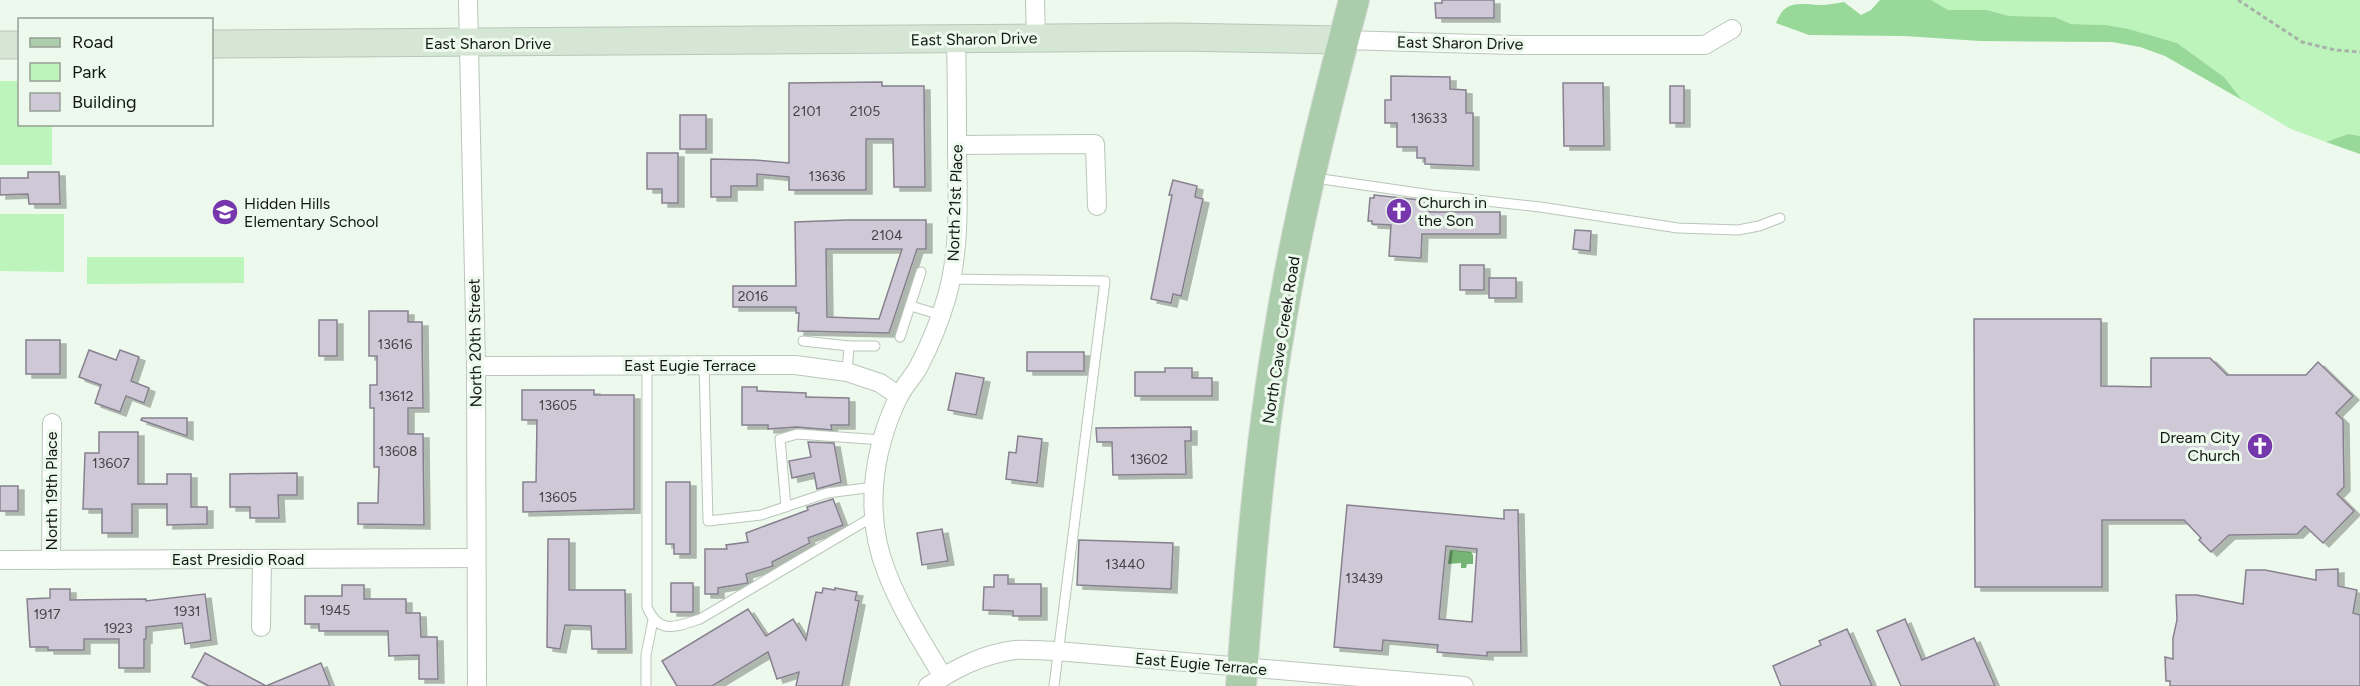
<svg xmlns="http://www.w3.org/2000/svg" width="2360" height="686" viewBox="0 0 2360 686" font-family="Figtree,sans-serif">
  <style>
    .green { fill: #bcf4bc }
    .forest { fill: #98d899 }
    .water { fill: #76b476 }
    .building { fill: #cfc9d7; stroke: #87818f; stroke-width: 1.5; fill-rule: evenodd; filter: url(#shadow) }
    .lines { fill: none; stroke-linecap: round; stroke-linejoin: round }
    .lane-casing { stroke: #bac6ba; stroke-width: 11 }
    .street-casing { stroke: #bac6ba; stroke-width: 20 }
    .secondary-casing { stroke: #bac6ba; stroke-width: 29 }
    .primary-casing { stroke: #d9dad9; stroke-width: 32 }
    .path { stroke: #a8b2a8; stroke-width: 3; stroke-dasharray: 4.5 3; stroke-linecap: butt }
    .lane { stroke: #fff; stroke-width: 9 }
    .street { stroke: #fff; stroke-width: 18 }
    .secondary { stroke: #d5e6d5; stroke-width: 27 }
    .primary { stroke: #accdac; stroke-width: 30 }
    .labels { text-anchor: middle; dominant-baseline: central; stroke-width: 6; stroke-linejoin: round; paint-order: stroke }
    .number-label { font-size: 14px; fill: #434445 }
    .street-label { font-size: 16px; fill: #141814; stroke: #ecf9ec }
    .poi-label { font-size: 16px; fill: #141814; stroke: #ecf9ec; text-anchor: start }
  </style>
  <defs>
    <filter id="shadow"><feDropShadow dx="6" dy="4" stdDeviation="0" flood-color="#0004"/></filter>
  </defs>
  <rect width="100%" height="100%" fill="#ecf9ec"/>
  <g class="green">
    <polygon points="1931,0 2360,0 2360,136 2348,134 2326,142 2291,129 2242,100 2224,77 2177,43 2105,25 2071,24 2055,17 2009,16 1987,10 1948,10"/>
    <polygon points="0,81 19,81 20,124 52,125 52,165 0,165"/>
    <polygon points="0,214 64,214 64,272 0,271"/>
    <polygon points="244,257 244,283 87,284 87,257"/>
  </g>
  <g class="forest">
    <path d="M1880,0H1931L1948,10H1987L2009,16L2055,17L2071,24L2105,25L2128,29L2177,43L2224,77L2242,100L2165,56L2140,47L2112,42L1980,41L1904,36L1809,35L1776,23C1785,0 1797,4 1820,5C1828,5 1836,3 1844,2L1861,15L1871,10Z"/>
    <polygon points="2348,134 2360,136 2360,154 2326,142"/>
  </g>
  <polygon class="water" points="1450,550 1471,552 1473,555 1473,564 1467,564 1466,568 1461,568 1461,563 1448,564"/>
  <g class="building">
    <polygon points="1442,0 1494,0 1494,18 1436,18 1435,3 1442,3"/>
    <polygon points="1391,76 1450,77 1450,89 1466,90 1466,113 1473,113 1473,166 1425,164 1425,158 1417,158 1417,147 1397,147 1397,123 1385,123 1385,100 1391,100"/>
    <polygon points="882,82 882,86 924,86 925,187 894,187 893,139 866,139 866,190 789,190 789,177 757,174 757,186 731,186 731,197 711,197 711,159 755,160 789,163 789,83"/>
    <polygon points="1563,83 1603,83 1604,146 1564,146"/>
    <rect x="1670" y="86" width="14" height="37"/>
    <rect x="680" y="115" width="26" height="34"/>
    <polygon points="647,153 678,153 678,203 662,203 662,189 647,189"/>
    <polygon points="28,172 59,172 60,204 29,204 28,194 0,195 0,178 28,178"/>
    <polygon points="1173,180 1197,186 1195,197 1203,199 1181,296 1173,294 1171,303 1151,299 1172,195 1169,195"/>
    <polygon points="1374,195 1429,201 1429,212 1500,212 1500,234 1422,234 1421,258 1389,256 1391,225 1372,224 1372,221 1368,221 1370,198 1374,198"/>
    <path d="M847,220H926V249H917L889,333L798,331L799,313H796V307H733V286H796L795,222ZM826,249H902L879,319L827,317Z"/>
    <polygon points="1575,230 1591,231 1590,251 1573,249"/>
    <rect x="1460" y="265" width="24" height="25"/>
    <rect x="1489" y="278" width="27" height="20"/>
    <polygon points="369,311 408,311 408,322 422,322 423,408 408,408 408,434 423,434 424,525 358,524 358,503 378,503 379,467 374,467 374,408 370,408 370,385 377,385 377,356 369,356"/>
    <polygon points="1974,319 2101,319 2101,386 2151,387 2151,358 2210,358 2227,375 2306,375 2318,362 2353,396 2336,413 2343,420 2344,487 2337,494 2354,511 2323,543 2305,526 2297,534 2229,535 2211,552 2199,540 2201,538 2184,520 2102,520 2102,587 1975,587"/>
    <rect x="319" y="320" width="18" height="36"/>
    <rect x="26" y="340" width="34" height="34"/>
    <polygon points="89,350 116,360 120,350 139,357 131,381 149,388 144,403 126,396 120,412 95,403 101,385 79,377"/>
    <rect x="1027" y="352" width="57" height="19"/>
    <polygon points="1165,368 1192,368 1192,378 1212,378 1212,396 1135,396 1135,372 1165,372"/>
    <polygon points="956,373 984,378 976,415 948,410"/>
    <polygon points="742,387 757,387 757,391 806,393 806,397 849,398 849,425 831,425 832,430 797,427 768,429 768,425 742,425"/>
    <polygon points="522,390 594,390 594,395 634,395 634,509 523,512 523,482 536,482 537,420 522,420"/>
    <polygon points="142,418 187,418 187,436 141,420"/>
    <polygon points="1191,427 1191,441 1185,441 1186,474 1113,475 1112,442 1097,442 1096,428"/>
    <polygon points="99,432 138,432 138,484 167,484 167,474 191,474 191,507 207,507 207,524 167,525 167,504 132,504 132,533 102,533 102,509 83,509 85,453 99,453"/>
    <polygon points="1018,436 1042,439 1037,483 1006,479 1009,452 1016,453"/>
    <polygon points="808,442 834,443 841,482 817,489 814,473 792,478 789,461 811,457"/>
    <polygon points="297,473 297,495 278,495 279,518 250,518 250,507 230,507 230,474"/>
    <polygon points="666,482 690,482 690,554 674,554 674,544 666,544"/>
    <rect x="0" y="486" width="18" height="25"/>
    <polygon points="833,499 843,525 808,538 810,543 772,562 773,566 746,574 748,583 718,588 718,594 705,594 705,549 727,549 726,545 748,542 746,533 808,510 807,507"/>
    <path d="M1347,505L1504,519V510H1518L1521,652H1487V656L1437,652L1438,645L1383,640L1382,651L1334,647ZM1446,546L1477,549L1472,622L1439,619Z"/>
    <polygon points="942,529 948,561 922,565 917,533"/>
    <polygon points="548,539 569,539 569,590 625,590 626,649 592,649 591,626 565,625 560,649 547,647"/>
    <polygon points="1079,540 1173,543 1171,589 1077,585"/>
    <polygon points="2338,569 2338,586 2357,590 2353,613 2360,615 2360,686 2170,686 2170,681 2166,681 2165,657 2173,659 2173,638 2177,620 2176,595 2197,595 2243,604 2246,570 2265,570 2316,580 2316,570"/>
    <polygon points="994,575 1008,575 1008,584 1041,584 1041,616 1013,616 1013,611 983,610 984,587 994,587"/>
    <rect x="671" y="583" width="22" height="29"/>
    <polygon points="342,585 364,585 364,599 406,599 406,613 420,613 421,637 437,637 438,679 419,679 419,655 389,656 388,631 319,631 319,624 305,624 305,596 342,596"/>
    <polygon points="823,588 835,590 835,588 857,592 855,600 859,601 842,686 796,686 799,672 777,679 768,652 712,686 677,686 662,661 748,609 766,636 793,619 806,640 816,592 822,593"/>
    <polygon points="50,589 70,589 70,600 146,599 146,601 205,594 211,640 185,644 182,623 146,627 146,639 144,639 144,668 119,668 119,639 84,639 84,650 48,650 48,647 30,647 27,599 50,598"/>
    <polygon points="1905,619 1922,660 1974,638 1995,686 1901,686 1877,631"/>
    <polygon points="1847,629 1872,686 1781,686 1773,666 1821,645 1819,641"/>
    <polygon points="205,653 266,686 209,686 192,677"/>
    <polygon points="321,663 330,686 266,686"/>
  </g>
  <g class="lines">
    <defs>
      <g id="lane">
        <polyline points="1315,178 1432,195 1540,207 1678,228 1738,230 1759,226 1780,218"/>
        <polyline points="950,279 1105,281 1054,686"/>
        <polyline points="911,306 941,315"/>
        <polyline points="900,337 921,272"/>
        <polyline points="803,341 849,346"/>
        <path d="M647,365V607C659,635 675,627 700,619L874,516"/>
        <polyline points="704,365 708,521 761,515 827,493 874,487"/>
        <polyline points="847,372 849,346 875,346"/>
        <polyline points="786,507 780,439 797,434 883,440"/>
        <polyline points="646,686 646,655 653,620"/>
      </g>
      <g id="street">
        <polyline points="468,0 476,366 477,686"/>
        <polyline points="1035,0 1036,38"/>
        <polyline points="1344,40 1512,45 1705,45 1732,29"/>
        <polyline points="957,145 1095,144 1097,206"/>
        <polyline points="476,366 795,365 847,372 880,383 899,396"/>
        <polyline points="0,560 475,558"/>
        <polyline points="51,560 52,423"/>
        <polyline points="261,627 262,559"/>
        <path d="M943,677C923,643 901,610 887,573C864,517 872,452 898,398C903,387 912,378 918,368C930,345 940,321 947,296C960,250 958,200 957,152C957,114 957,77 956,39"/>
        <path d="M928,686C955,669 982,654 1015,650C1028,649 1043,651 1057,651L1464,686"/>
      </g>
      <g id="secondary">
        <polyline points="212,44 1176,37 1344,40"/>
        <polyline points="0,45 20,45"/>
      </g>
      <path id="primary" d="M1241,686C1250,568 1259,450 1279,333C1297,221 1325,110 1354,0"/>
    </defs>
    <use href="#lane" class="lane-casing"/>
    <use href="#street" class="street-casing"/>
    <use href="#secondary" class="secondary-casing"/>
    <use href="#primary" class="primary-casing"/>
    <polyline class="path" points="2238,0 2302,42 2335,50 2360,52"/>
    <use href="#lane" class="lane"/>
    <use href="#street" class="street"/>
    <use href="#secondary" class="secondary"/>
    <use href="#primary" class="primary"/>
  </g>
  <defs>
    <symbol id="church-disc" viewBox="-11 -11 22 22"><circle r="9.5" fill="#7737ac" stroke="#ecf9ec"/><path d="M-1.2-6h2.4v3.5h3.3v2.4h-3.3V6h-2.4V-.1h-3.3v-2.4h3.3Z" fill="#fff"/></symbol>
    <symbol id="school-disc" viewBox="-11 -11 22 22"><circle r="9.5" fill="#7737ac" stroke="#ecf9ec"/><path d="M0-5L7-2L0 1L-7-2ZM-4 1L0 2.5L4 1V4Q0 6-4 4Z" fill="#fff"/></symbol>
  </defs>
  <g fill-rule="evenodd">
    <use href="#church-disc" x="1384" y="196" width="30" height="30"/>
    <use href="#school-disc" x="210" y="197" width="30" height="30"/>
    <use href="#church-disc" x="2245" y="431" width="30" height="30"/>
  </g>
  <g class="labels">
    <g class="number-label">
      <text x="807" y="111">2101</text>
      <text x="865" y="111">2105</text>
      <text x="1429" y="118">13633</text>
      <text x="827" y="176">13636</text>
      <text x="887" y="235">2104</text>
      <text x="753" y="296">2016</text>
      <text x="395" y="344">13616</text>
      <text x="396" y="396">13612</text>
      <text x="558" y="405">13605</text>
      <text x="398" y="451">13608</text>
      <text x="1149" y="459">13602</text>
      <text x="111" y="463">13607</text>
      <text x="558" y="497">13605</text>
      <text x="1125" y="564">13440</text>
      <text x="1364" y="578">13439</text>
      <text x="335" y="610">1945</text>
      <text x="187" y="611">1931</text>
      <text x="47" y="614">1917</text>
      <text x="118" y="628">1923</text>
    </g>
    <g class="street-label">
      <text transform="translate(974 39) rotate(-1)">East Sharon Drive</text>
      <text x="488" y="43">East Sharon Drive</text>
      <text transform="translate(1460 43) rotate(1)">East Sharon Drive</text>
      <text transform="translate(955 203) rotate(-88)">North 21st Place</text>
      <text transform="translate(1281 340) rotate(-81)">North Cave Creek Road</text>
      <text transform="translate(475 343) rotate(-91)">North 20th Street</text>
      <text x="690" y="365">East Eugie Terrace</text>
      <text transform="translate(51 491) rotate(-90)">North 19th Place</text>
      <text x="238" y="559">East Presidio Road</text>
      <text transform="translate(1201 664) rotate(5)">East Eugie Terrace</text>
    </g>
    <g class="poi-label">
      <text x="1418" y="202">Church in<tspan x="1418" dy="18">the Son</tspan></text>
      <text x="244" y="203">Hidden Hills<tspan x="244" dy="18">Elementary School</tspan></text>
      <text x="2240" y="437" text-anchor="end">Dream City<tspan x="2240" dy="18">Church</tspan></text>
    </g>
  </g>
  <rect x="18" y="18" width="195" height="108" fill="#ecf9ec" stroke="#969f96" stroke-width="1.5"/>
  <rect x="30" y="38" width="30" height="9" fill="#accdac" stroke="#969f96" stroke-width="1.5"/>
  <text x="72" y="48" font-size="18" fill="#141814">Road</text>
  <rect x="30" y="63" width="30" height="18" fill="#bcf4bc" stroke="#969f96" stroke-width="1.5"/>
  <text x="72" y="78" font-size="18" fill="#141814">Park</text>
  <rect x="30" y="93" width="30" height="18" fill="#cfc9d7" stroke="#969f96" stroke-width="1.5"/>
  <text x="72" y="108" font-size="18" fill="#141814">Building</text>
</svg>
